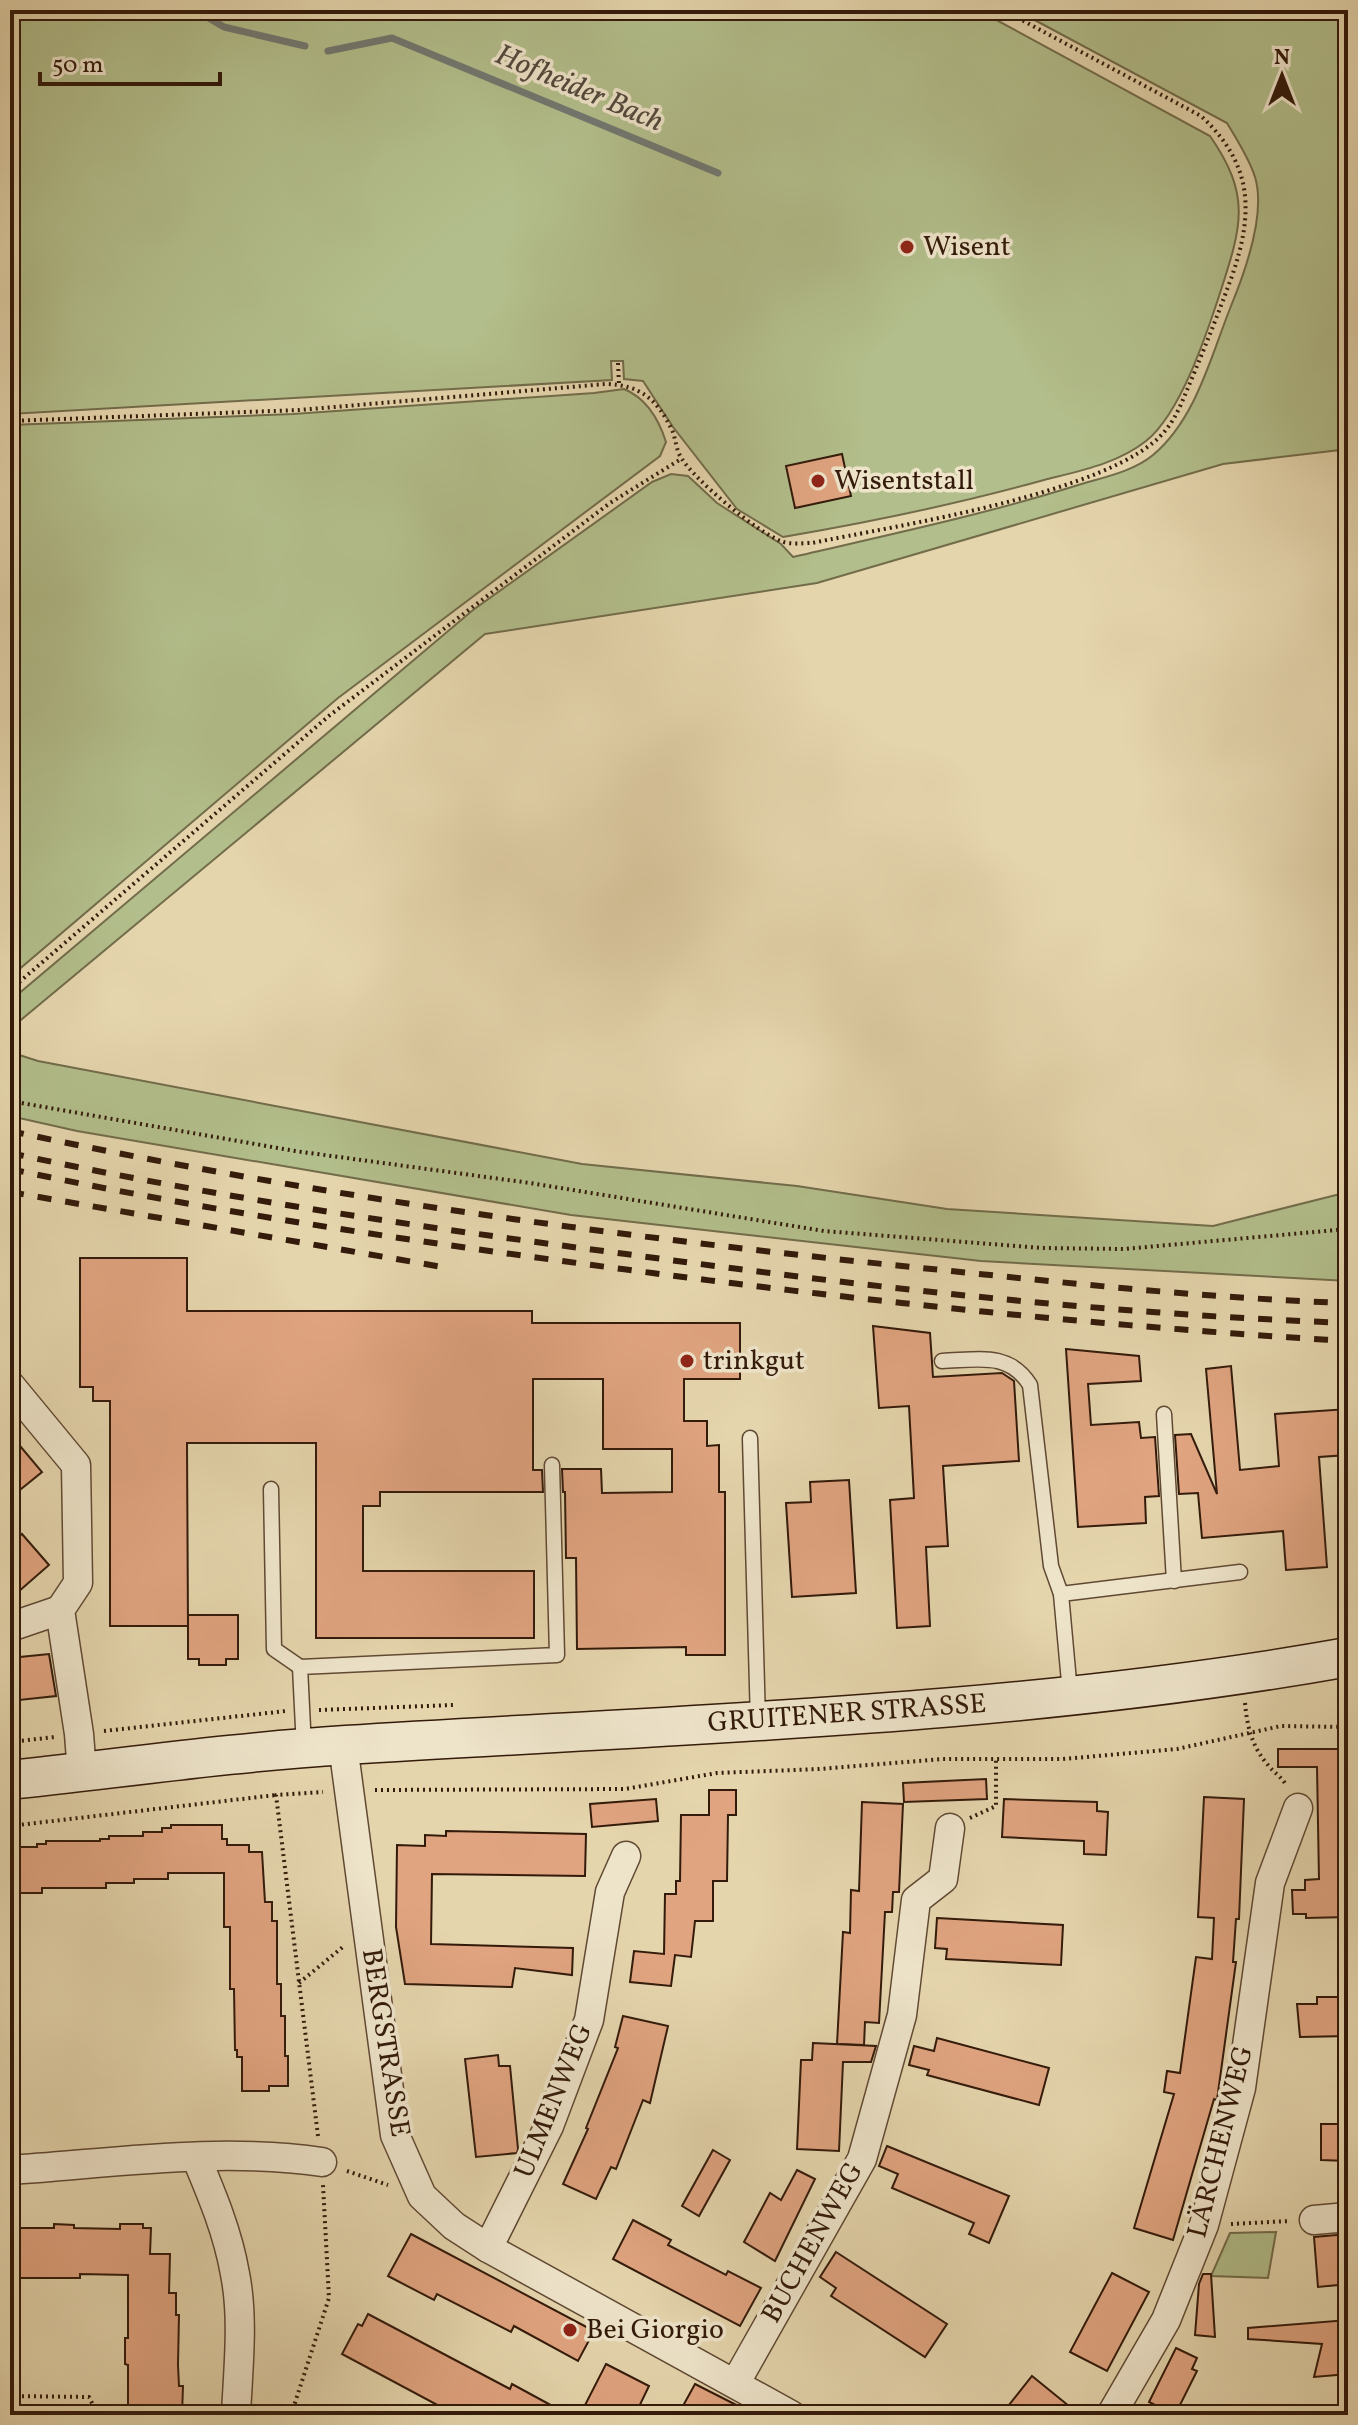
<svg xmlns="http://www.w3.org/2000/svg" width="1358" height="2425" viewBox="0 0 1358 2425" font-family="Vollkorn,serif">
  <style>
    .green { fill: #b2be8b; stroke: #726c4a; stroke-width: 2 }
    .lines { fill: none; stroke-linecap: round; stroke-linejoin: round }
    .stream { stroke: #717871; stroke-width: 7 }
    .building { fill: #e0a480; stroke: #331a0a; stroke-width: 2 }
    .service-casing { stroke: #604933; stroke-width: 17 }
    .minor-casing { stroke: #604933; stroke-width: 31 }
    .secondary-casing { stroke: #331a0a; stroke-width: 41 }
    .path { stroke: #331a0a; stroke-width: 4; stroke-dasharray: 2 4; stroke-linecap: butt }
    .service { stroke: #eee4ca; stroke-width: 14 }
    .minor { stroke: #eee4ca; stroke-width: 28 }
    .secondary { stroke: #eee4ca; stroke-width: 38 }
    .rail { stroke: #331a0a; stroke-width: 6; stroke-dasharray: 14 14; stroke-linecap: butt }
    .poi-dot { fill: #8f2418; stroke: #eee4ca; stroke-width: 3 }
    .labels { text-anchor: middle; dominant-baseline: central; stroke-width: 7; stroke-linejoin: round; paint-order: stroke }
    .poi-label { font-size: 28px; fill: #331a0a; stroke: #eee4ca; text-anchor: start }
    .street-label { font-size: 28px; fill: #331a0a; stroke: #eee4ca }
    .water-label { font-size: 30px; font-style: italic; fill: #52493d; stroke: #eee4ca }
  </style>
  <rect width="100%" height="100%" fill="#e5d5ad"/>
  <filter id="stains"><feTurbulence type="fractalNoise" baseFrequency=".0025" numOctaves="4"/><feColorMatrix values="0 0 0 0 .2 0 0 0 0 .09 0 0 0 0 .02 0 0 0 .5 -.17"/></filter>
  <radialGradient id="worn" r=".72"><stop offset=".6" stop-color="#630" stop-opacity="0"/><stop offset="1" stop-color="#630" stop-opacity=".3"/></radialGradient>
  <g class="green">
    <path d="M10,10H978L1210,136C1251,195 1242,225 1221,290C1207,333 1181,413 1146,441C1117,464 1079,471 1044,480C958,504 871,522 783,537L737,509L673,427L643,381L624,379L623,361H611L612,380L10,414Z"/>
    <path d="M1016,10H1348V449L1223,464L817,583L485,634L10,1029V1001L473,610L652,482L671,474L688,476L717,503L781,544L793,557C888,535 982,515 1075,486C1100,478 1133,472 1153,455C1196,419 1211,356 1231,306C1245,272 1266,213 1255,177C1249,158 1237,140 1227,123Z"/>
    <path d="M624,389C646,398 659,420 666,442L660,456L338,698L10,977V425L293,414L594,393Z"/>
    <polygon points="10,1052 38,1061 582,1164 797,1186 947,1209 1213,1226 1348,1192 1348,1281 981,1261 571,1215 77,1131 10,1116"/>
    <polygon points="1276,2232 1268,2278 1211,2276 1230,2233"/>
  </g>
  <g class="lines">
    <g class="stream">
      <polyline points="195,10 224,27 305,46"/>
      <polyline points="328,51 392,38 718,173"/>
    </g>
  </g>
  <g class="building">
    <polygon points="842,454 851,496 795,508 786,466"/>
    <polygon points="80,1258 187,1258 187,1311 532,1311 532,1323 740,1323 740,1379 684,1379 684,1421 707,1421 707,1446 719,1445 719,1492 725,1492 725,1655 686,1655 686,1647 577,1649 576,1558 566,1558 565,1492 563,1492 562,1469 601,1469 602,1493 672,1492 672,1449 603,1449 603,1379 533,1379 533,1470 542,1470 543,1492 380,1492 380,1506 363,1506 363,1571 534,1571 534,1638 316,1638 316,1443 187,1443 188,1626 110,1626 110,1401 93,1401 93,1387 80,1387"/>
    <polygon points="873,1326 930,1333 933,1377 1002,1373 1014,1381 1019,1461 943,1466 948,1546 926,1547 930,1626 897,1628 890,1500 914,1498 909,1406 879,1408"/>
    <polygon points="1066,1349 1139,1356 1141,1381 1088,1384 1091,1425 1139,1422 1141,1438 1155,1437 1159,1496 1145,1497 1146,1523 1078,1527"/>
    <polygon points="1231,1366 1240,1470 1279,1466 1275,1414 1348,1409 1348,1455 1319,1457 1327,1567 1286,1570 1283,1531 1202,1538 1198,1493 1179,1494 1175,1435 1191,1434 1217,1494 1206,1369"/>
    <polygon points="10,1434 42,1472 10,1498"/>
    <polygon points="849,1480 856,1593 792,1597 786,1503 811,1502 810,1482"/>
    <polygon points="22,1534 49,1565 10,1599 10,1544"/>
    <polygon points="188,1615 238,1615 238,1659 226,1659 226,1665 199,1665 199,1659 188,1659"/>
    <polygon points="49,1654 56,1696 10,1701 10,1658"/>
    <polygon points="1278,1749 1339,1749 1340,1879 1348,1879 1348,1917 1306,1918 1306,1914 1293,1914 1292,1890 1305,1890 1305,1880 1319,1879 1317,1767 1278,1767"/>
    <polygon points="986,1779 987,1799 904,1802 903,1783"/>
    <polygon points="709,1790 736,1790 736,1815 728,1815 727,1881 713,1881 713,1921 695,1921 691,1957 675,1955 671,1986 630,1982 634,1951 664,1954 665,1894 676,1894 676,1881 680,1881 681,1815 709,1815"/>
    <polygon points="1204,1797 1244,1799 1239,1919 1236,1919 1233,1962 1236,1962 1217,2100 1214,2099 1173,2240 1134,2228 1174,2094 1164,2092 1167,2071 1180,2073 1196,1957 1212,1959 1214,1918 1198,1917"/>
    <polygon points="656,1799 658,1821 592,1827 590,1804"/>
    <polygon points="1004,1799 1097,1802 1097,1811 1108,1812 1106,1855 1084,1854 1084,1841 1002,1837"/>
    <polygon points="862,1802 903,1804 899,1892 893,1892 892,1912 885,1912 879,2023 865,2022 864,2045 837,2044 843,1932 850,1933 851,1890 859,1891"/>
    <polygon points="171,1825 222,1825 222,1839 227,1839 227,1845 249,1845 249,1852 262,1852 265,1902 272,1902 272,1921 277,1921 277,1984 281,1984 281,2016 285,2016 285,2056 288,2056 288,2086 269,2086 269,2091 242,2091 242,2057 237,2057 237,2050 235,2050 234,1989 230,1989 230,1927 224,1927 224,1873 168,1873 168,1879 134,1879 134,1883 106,1883 106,1888 42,1888 42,1893 10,1893 10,1853 19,1853 19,1847 37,1847 37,1844 46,1844 46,1841 100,1841 100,1839 109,1839 109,1836 143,1836 143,1832 162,1832 162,1828 171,1828"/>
    <polygon points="446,1831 586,1834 585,1876 432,1874 431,1944 573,1948 572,1975 515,1968 512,1987 405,1984 396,1927 397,1845 425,1846 425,1835 446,1836"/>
    <polygon points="937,1918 1063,1925 1061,1965 946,1959 947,1949 935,1948"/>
    <polygon points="1317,1997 1348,1997 1348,2036 1300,2037 1297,2004 1317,2004"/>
    <polygon points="623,2016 668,2026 650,2103 643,2100 616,2169 611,2167 596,2199 563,2184 588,2129 586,2128 618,2048 615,2047"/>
    <polygon points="937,2038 1049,2068 1039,2105 927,2075 929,2070 909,2065 914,2046 934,2051"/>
    <polygon points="813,2043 876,2046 871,2062 843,2062 839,2151 797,2149 801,2060 812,2060"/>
    <polygon points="498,2055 499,2066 510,2066 518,2149 517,2153 476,2157 465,2059"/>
    <polygon points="1321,2124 1348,2124 1348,2161 1321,2160"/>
    <polygon points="887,2146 1009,2196 989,2243 969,2234 974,2223 892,2188 898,2174 879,2166"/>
    <polygon points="713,2150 730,2160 699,2216 682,2206"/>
    <polygon points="797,2170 815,2179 775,2261 744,2242 770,2193 781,2200"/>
    <polygon points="633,2220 671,2240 668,2245 726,2275 728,2271 761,2288 740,2326 613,2259"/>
    <polygon points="54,2224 74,2225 74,2228 120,2229 120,2224 143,2224 143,2228 151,2228 150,2254 170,2254 169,2293 176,2293 176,2315 179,2315 178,2365 179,2386 183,2386 182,2415 128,2415 128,2365 125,2364 125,2338 128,2338 128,2275 80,2274 80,2278 10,2278 10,2228 54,2228"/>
    <polygon points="411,2234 594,2331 578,2361 514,2326 511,2332 437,2294 434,2300 388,2276"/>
    <polygon points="1348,2234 1348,2284 1318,2287 1314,2237"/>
    <polygon points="836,2252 947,2324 925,2357 831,2296 836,2288 820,2277"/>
    <polygon points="1112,2273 1149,2292 1107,2371 1070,2352"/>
    <polygon points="1203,2274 1211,2274 1215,2337 1195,2335 1199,2284"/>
    <polygon points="368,2314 510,2389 512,2384 569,2415 456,2415 342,2354 358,2324 362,2326"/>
    <polygon points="1348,2320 1348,2374 1314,2377 1322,2344 1248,2339 1248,2328"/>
    <polygon points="1176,2348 1197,2358 1192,2369 1197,2371 1175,2415 1149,2402"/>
    <polygon points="606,2364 649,2386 635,2415 595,2415 583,2409"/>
    <polygon points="1032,2376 1080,2415 1001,2415"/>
    <polygon points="695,2384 754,2414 756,2415 678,2415"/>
  </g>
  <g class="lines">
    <defs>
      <g id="service">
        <path d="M942,1361C977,1360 1009,1351 1030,1385L1051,1566L1061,1594"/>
        <polyline points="1164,1414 1174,1581"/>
        <polyline points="750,1438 758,1721"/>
        <polyline points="271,1489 274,1649 300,1667"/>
        <polyline points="1070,1693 1061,1594 1240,1572"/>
        <polyline points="304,1748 300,1667 557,1655 552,1465"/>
      </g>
      <g id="minor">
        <polyline points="10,1385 76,1465 78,1583 60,1610 79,1734 82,1773"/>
        <polyline points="10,1627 60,1610"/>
        <polyline points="343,1745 395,2135 422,2196 454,2226 488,2248 791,2415"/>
        <path d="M196,2157C212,2195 228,2233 235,2274C244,2319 238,2369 236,2415"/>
        <path d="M10,2170C113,2163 220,2147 322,2162"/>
        <polyline points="1314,2220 1348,2217"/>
        <polyline points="488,2248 549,2126 589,2020 610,1892 626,1856"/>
        <polyline points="736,2382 862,2159 902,2015 916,1900 943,1879 950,1828"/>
        <polyline points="1111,2415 1166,2320 1204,2225 1241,2088 1270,1883 1298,1808"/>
      </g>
      <path id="secondary" d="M10,1780C122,1768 234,1752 346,1745C681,1724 1017,1716 1348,1657"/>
    </defs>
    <use href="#service" class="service-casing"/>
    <use href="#minor" class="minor-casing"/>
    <use href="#secondary" class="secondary-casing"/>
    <g class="path">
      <polyline points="618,363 619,384"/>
      <path d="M10,421L299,410L606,384C640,385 657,399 672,430C676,439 676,451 682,459C695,480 758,533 781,541C789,545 803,543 812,543C894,526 1114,493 1165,431C1177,417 1183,399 1190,383C1205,347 1219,312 1232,276C1254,212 1253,164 1201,116L1003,10"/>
      <polyline points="10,990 330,715 610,503 681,459"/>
      <polyline points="10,1101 295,1151 530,1183 824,1231 1042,1248 1124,1249 1348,1229"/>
      <path d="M1245,1703C1247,1726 1252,1747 1268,1765C1274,1773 1281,1776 1286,1785"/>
      <polyline points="319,1710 454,1705"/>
      <polyline points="104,1731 286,1711"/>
      <polyline points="10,1742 55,1737"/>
      <polyline points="375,1790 625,1789 717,1773 819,1769 943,1759 1063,1759 1177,1749 1281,1726 1348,1727"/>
      <polyline points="970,1818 996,1806 996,1757"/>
      <polyline points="10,1826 276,1795"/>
      <polyline points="299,1983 344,1946"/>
      <polyline points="318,2136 276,1795 323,1792"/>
      <polyline points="347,2171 388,2185"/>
      <polyline points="1231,2224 1290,2221"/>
      <polyline points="10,2396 89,2397 98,2415"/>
      <polyline points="291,2415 329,2298 323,2185"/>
    </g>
    <use href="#service" class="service"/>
    <use href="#minor" class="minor"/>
    <use href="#secondary" class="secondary"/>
    <g class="rail">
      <path d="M10,1131C304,1194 603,1235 902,1266C1050,1281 1199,1298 1348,1303"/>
      <path d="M10,1153C214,1197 419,1227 626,1254C865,1287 1106,1314 1348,1323"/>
      <path d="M10,1169C203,1210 397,1239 592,1265C843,1299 1095,1326 1348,1341"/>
      <polyline points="10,1192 448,1268"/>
    </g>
  </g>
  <g class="poi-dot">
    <circle cx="907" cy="247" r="8"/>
    <circle cx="818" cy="481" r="8"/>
    <circle cx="687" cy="1361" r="8"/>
    <circle cx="570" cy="2330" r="8"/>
  </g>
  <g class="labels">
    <g class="poi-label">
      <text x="923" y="247">Wisent</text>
      <text x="834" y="481">Wisentstall</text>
      <text x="703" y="1361">trinkgut</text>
      <text x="586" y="2330">Bei Giorgio</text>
    </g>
    <g class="street-label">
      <text transform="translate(847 1714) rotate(-4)">GRUITENER STRASSE</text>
      <text transform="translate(385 2043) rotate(81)">BERGSTRASSE</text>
      <text transform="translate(554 2101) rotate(-68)">ULMENWEG</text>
      <text transform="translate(1221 2142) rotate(-76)">LÄRCHENWEG</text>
      <text transform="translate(813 2243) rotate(-61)">BUCHENWEG</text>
    </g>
    <g class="water-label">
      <text transform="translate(579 89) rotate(23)">Hofheider Bach</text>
    </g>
  </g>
  <rect width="1358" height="2425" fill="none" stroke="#e5d5ad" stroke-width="40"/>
  <rect x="12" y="12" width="1334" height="2401" fill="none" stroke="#331a0a" stroke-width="4"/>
  <rect x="20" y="20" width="1318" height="2385" fill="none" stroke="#331a0a" stroke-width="2"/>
  <g transform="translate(1282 76)" stroke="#eee4ca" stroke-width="6" paint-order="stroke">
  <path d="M0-6L14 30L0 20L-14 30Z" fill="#331a0a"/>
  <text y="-12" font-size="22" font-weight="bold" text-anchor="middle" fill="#331a0a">N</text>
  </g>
  <path d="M40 72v12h180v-12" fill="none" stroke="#331a0a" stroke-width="4"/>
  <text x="52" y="72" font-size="24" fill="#331a0a" stroke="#eee4ca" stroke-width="6" paint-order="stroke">50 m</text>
  <rect width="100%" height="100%" filter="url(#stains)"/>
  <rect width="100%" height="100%" fill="url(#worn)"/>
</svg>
